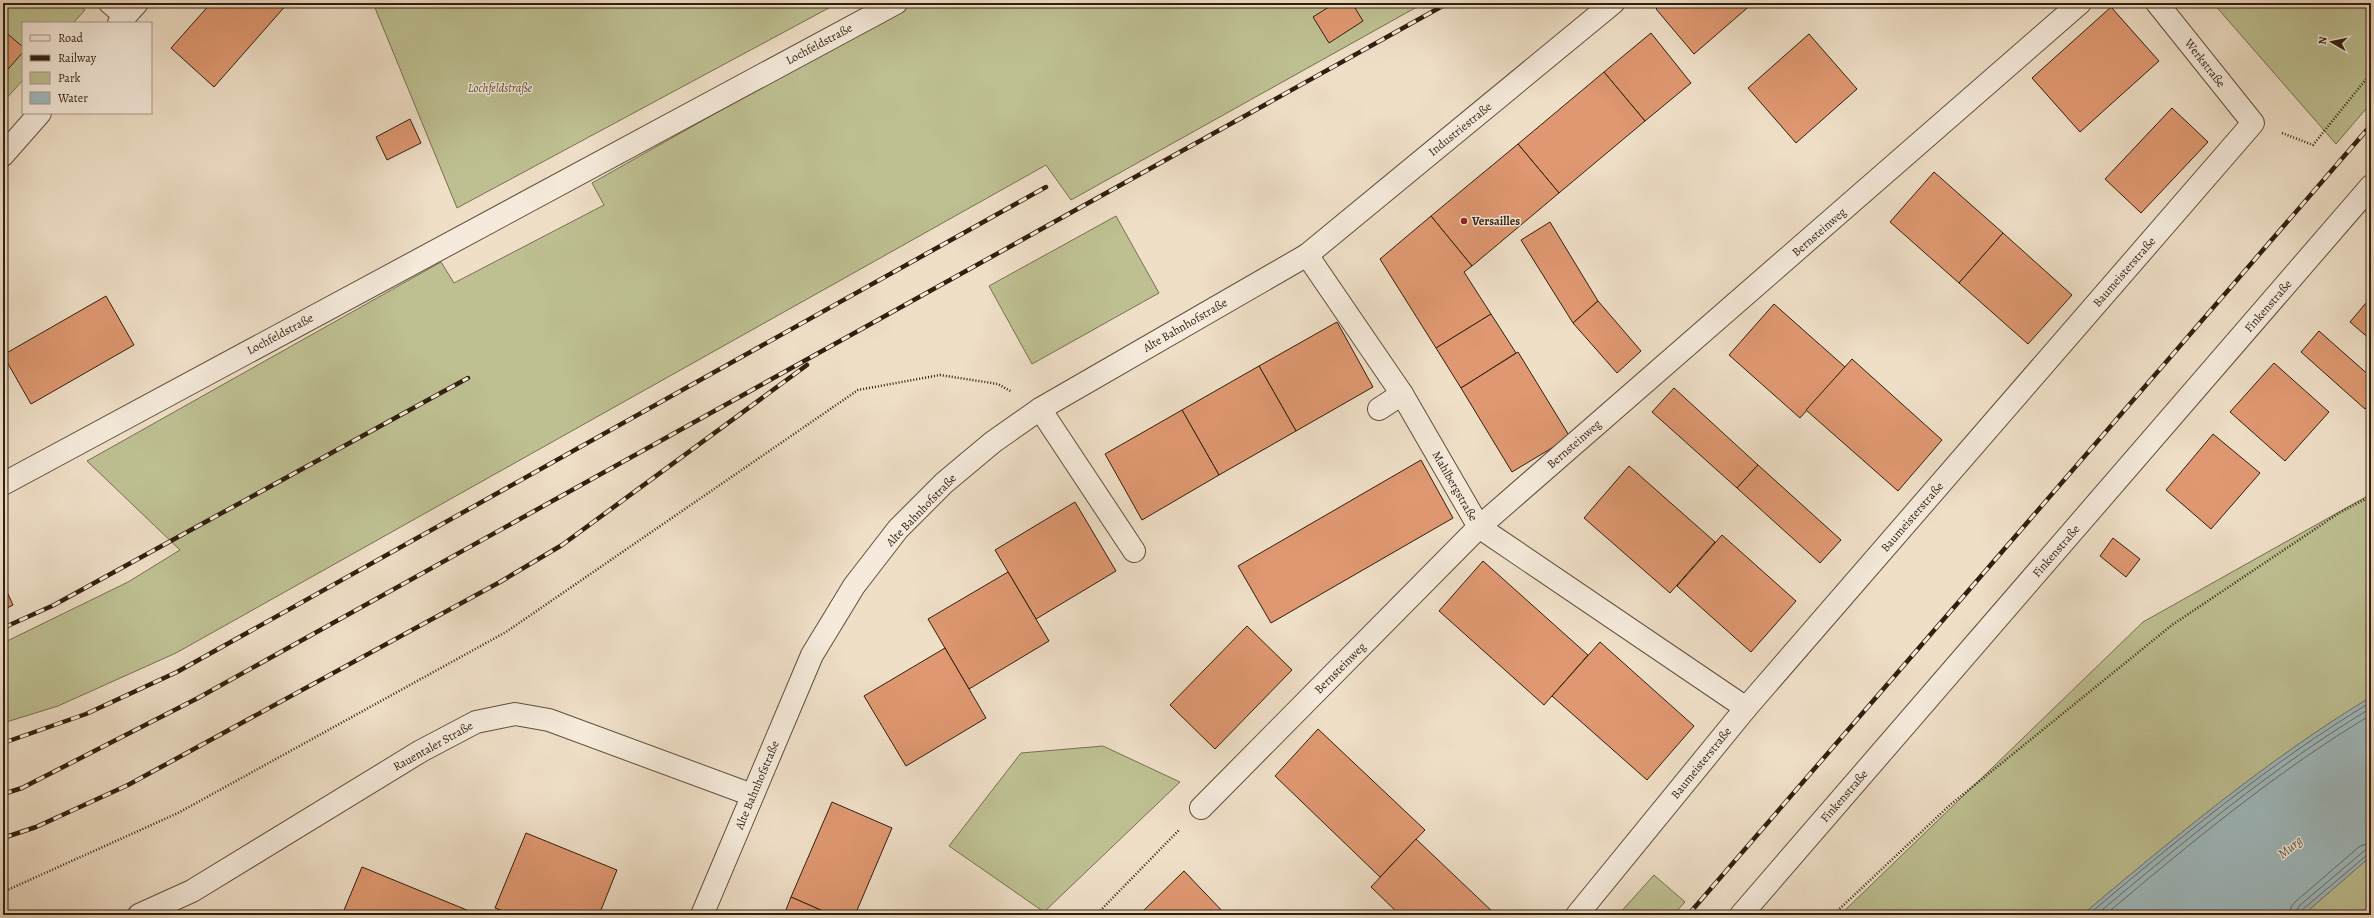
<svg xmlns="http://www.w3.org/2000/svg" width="2374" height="918" viewBox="0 0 2374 918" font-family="Alegreya,serif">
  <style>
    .green { fill: #bec092; stroke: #777050 }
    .water { fill: #9fbabf; stroke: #737c78 }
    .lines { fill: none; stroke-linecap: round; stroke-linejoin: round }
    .shore { stroke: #686c66; stroke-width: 1 }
    .building { fill: #df9871; stroke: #301f0e }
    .minor-casing { stroke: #604f3c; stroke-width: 24 }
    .path { stroke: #301f0e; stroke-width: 2.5; stroke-dasharray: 1 2; stroke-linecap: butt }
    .minor { stroke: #f5eadb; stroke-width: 22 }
    .rail-casing { stroke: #301f0e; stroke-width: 4.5 }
    .rail { stroke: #f5eadb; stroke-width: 3; stroke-dasharray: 9; stroke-linecap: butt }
    .poi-dot { fill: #8f2418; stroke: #f5eadb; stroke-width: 1.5 }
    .labels { text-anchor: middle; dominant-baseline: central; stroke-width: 3; stroke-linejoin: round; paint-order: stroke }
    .street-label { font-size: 12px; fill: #301f0e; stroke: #f5eadb }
    .park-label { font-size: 12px; font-style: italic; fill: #5b4f36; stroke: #f5eadb }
    .poi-label { font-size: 12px; font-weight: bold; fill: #301f0e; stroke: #f5eadb; text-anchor: start }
    .water-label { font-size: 13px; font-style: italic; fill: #514e43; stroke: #f5eadb }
  </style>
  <rect width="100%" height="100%" fill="#efdfc7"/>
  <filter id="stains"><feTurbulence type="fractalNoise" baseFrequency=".005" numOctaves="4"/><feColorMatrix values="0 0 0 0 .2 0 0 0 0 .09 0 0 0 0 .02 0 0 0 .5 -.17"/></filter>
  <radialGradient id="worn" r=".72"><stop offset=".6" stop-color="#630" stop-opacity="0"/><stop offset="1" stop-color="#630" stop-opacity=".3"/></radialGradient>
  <g class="green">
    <polygon points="3,3 76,3 85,10 73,23 23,23 23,80 3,102"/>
    <polygon points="373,3 838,3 457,208"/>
    <polygon points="911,3 1424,3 1071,200 1046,165 176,653 58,706 3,723 3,643 128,582 180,550 87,461 441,262 454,283 604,205 592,183"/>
    <polygon points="2213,3 2371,3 2371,103 2336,144"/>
    <polygon points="1116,216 1159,293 1032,364 989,286"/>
    <path d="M2371,494V697C2268,759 2174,838 2082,915H1840L2143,622Z"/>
    <polygon points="1103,746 1180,782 1044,912 949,846 1021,753"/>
    <polygon points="2371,856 2371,915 2303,915"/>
    <polygon points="1654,875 1685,902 1673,915 1618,915"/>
  </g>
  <path class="water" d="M2371,697V856L2303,915H2082C2174,838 2268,759 2371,697Z"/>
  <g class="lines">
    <g class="shore">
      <path d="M2088,915C2178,839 2270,763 2371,702"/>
      <path d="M2096,915C2183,842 2273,767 2371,708"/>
      <path d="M2105,915C2188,845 2278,770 2371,715"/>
      <polyline points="2289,915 2291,907 2295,902 2360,846 2371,843"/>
      <polyline points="2295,915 2299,906 2364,851 2371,849"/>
      <polyline points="2300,915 2302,910 2367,855 2371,854"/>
    </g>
  </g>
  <g class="building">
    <polygon points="211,3 288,3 214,87 171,48"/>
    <polygon points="1335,3 1352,3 1363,21 1329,43 1313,17"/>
    <polygon points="1662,3 1753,3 1694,54 1656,9"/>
    <polygon points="2111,7 2159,61 2080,132 2032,78"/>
    <polygon points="3,30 23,47 23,52 3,75"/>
    <polygon points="1651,33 1691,83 1645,121 1604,72"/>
    <polygon points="1809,34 1857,89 1796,143 1748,88"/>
    <polygon points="1604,72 1645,121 1559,193 1518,144"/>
    <polygon points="2172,108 2208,142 2141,213 2105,179"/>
    <polygon points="410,119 421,143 387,160 376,137"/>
    <polygon points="1518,144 1559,193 1472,266 1431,216"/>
    <polygon points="1934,172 2003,233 1959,283 1890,222"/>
    <polygon points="1431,216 1472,266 1464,272 1491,314 1436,348 1380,259"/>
    <polygon points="1550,222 1598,301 1573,323 1521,240"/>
    <polygon points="2003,233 2072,295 2028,344 1959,283"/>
    <polygon points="106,296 134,345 31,404 3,355"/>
    <polygon points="2371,297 2371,340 2350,322"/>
    <polygon points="1598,301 1641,351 1617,373 1573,323"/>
    <polygon points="1774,304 1845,367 1800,418 1729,355"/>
    <polygon points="1491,314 1516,353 1461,388 1436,348"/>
    <polygon points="1337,322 1373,387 1296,431 1259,366"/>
    <polygon points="2319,331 2371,377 2371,401 2365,409 2301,352"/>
    <polygon points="1518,352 1570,437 1512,472 1461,388"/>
    <polygon points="1852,359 1942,440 1898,491 1806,410"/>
    <polygon points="2274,363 2329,412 2285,461 2230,412"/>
    <polygon points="1259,366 1296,431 1219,475 1182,410"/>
    <polygon points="1674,388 1758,465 1737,488 1652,412"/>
    <polygon points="1182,410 1219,475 1142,520 1105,454"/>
    <polygon points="2213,434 2260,473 2211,529 2166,490"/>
    <polygon points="1421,460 1453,518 1271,623 1238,566"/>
    <polygon points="1758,465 1841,540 1820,563 1737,488"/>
    <polygon points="1629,466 1715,542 1670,593 1584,518"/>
    <polygon points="1075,502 1116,571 1036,619 995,550"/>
    <polygon points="1722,535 1796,601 1751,652 1677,586"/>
    <polygon points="2113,538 2140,559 2126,577 2100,556"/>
    <polygon points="1483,561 1588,655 1544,705 1439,611"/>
    <polygon points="1008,572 1049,641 969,689 928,619"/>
    <polygon points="3,583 13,605 3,610"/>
    <polygon points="1247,626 1292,670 1215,749 1170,705"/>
    <polygon points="1600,642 1694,726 1647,780 1552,696"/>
    <polygon points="945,648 986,718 906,766 864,696"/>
    <polygon points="1318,729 1425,830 1380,877 1275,776"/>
    <polygon points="832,802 892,828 855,915 832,915 791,897"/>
    <polygon points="526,833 617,870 599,915 501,915 503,911 495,908"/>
    <polygon points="1416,839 1496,915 1400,915 1371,887"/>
    <polygon points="362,867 479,915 342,915"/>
    <polygon points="1184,871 1226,915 1139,915"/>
    <polygon points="791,897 832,915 784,915"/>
  </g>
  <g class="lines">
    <defs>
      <g id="minor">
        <polyline points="110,3 125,16"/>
        <polyline points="119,23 137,3"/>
        <polyline points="3,155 40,113"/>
        <polyline points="1307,255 1402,394 1479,527 1746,708"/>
        <polyline points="1040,409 1134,551"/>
        <polyline points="1379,409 1402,394"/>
        <polyline points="3,484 896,3"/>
        <polyline points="1201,808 1479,527 2080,3"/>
        <polyline points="139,915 192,891 421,751 476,722 515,714 549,720 752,795"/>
        <polyline points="702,915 812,655 854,586 898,529 944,483 993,442 1040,409 1307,255 1613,3"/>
        <polyline points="1577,915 1746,708 2253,123 2157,3"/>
        <polyline points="1741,915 2371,186"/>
      </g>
    </defs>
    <use href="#minor" class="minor-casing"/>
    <g class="path">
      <polyline points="2282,133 2313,145 2371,73"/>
      <polyline points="3,892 178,813 506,632 858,390 940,375 998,384 1012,392"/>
      <polyline points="1096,915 1179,830"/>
      <polyline points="1833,915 1950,805 2172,625 2339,513 2371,496"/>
    </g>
    <use href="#minor" class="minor"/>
    <defs>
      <g id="rail">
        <polyline points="3,628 54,605 468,378"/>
        <polyline points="3,743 86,714 177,672 1046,187"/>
        <polyline points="3,794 22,788 198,698 1448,3"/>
        <polyline points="3,838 36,827 128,785 500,582 562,545 807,365"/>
        <polyline points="1688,915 2371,125"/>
      </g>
    </defs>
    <use href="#rail" class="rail-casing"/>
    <use href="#rail" class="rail"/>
  </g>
  <circle class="poi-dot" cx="1464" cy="221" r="4"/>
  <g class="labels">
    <g class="street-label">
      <text transform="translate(819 44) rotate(-28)">Lochfeldstraße</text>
      <text transform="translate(2205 63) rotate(52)">Werkstraße</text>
      <text transform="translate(1460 129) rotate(-39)">Industriestraße</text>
      <text transform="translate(1819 232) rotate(-41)">Bernsteinweg</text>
      <text transform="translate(2124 272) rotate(-49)">Baumeisterstraße</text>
      <text transform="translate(2268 306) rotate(-49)">Finkenstraße</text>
      <text transform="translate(1185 325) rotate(-30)">Alte Bahnhofstraße</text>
      <text transform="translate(280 334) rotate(-28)">Lochfeldstraße</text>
      <text transform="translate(1574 444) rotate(-41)">Bernsteinweg</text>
      <text transform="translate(1455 486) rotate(60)">Mahlbergstraße</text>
      <text transform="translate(921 510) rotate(-46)">Alte Bahnhofstraße</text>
      <text transform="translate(1912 517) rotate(-49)">Baumeisterstraße</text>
      <text transform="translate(2056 551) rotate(-49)">Finkenstraße</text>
      <text transform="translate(1340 668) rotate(-45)">Bernsteinweg</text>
      <text transform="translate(433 746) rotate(-29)">Rauentaler Straße</text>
      <text transform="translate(1701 763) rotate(-51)">Baumeisterstraße</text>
      <text transform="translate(757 785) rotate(-67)">Alte Bahnhofstraße</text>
      <text transform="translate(1844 796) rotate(-49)">Finkenstraße</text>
    </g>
    <g class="park-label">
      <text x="500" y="88">Lochfeldstraße</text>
    </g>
    <g class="poi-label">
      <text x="1472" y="221">Versailles</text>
    </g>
    <g class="water-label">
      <text transform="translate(2290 847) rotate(-40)">Murg</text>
    </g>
  </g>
  <rect width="2374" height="918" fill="none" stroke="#efdfc7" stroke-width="16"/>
  <rect x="4" y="4" width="2366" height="910" fill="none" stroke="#301f0e" stroke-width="2"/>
  <rect x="8" y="8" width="2358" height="902" fill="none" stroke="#301f0e"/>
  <rect x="22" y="22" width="130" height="92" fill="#f5eadb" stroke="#a69989"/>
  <rect x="30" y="35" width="20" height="6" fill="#f5eadb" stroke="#a69989"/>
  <text x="58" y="42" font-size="12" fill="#301f0e">Road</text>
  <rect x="30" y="55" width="20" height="6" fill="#301f0e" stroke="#a69989"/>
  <text x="58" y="62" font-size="12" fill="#301f0e">Railway</text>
  <rect x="30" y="72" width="20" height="12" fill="#bec092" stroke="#a69989"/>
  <text x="58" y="82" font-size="12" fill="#301f0e">Park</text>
  <rect x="30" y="92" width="20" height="12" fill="#9fbabf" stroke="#a69989"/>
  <text x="58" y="102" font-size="12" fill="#301f0e">Water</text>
  <g transform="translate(2332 42) rotate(279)" stroke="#f5eadb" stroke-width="3" paint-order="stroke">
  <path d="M0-3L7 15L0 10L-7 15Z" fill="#301f0e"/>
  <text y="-6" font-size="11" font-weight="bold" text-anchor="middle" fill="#301f0e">N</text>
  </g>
  <rect width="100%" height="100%" filter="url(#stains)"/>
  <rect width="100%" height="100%" fill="url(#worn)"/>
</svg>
